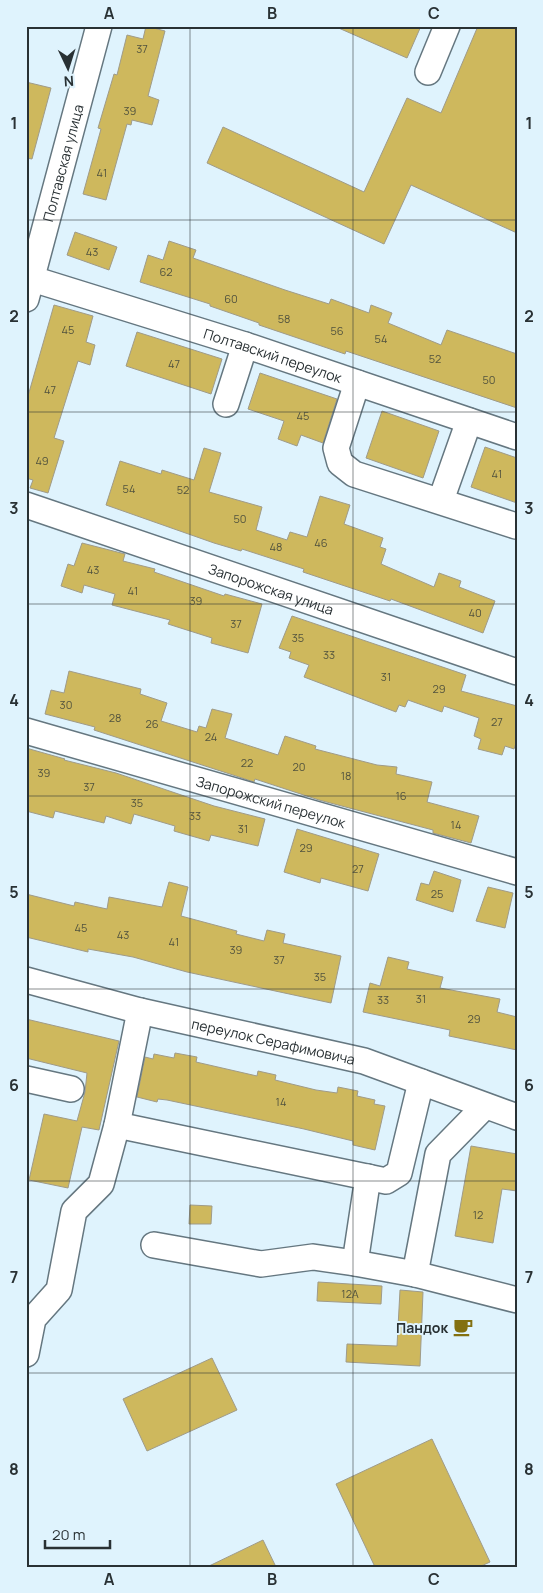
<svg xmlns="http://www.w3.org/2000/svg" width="543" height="1593" viewBox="0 0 543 1593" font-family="Manrope,sans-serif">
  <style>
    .building { fill: #ceb85d; stroke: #9f9b89 }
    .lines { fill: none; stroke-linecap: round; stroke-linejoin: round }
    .minor-casing { stroke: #657780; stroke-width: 28 }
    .minor { stroke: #fff; stroke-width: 25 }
    .grid { fill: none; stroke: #293134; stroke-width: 1; stroke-opacity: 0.55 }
    .labels { text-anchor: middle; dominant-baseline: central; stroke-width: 4; stroke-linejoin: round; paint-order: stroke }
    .number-label { font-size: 11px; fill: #52533e }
    .street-label { font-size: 14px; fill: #293134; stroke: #dff3fd }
    .poi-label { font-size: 14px; font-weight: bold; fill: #293134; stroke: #dff3fd; text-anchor: end }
    .neatline { fill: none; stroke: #293134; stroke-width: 2 }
    .grid-label { font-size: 16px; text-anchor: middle; font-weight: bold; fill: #293134 }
  </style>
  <rect width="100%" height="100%" fill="#dff3fd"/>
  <g class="building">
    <polygon points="146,26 165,31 148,96 159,100 152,125 132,120 131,125 127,124 106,200 83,194 101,129 98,128 114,74 117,75 127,35 143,39"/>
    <polygon points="334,26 421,26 407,58"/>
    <polygon points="478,26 517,26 517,233 411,185 384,244 207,163 223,127 364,192 407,98 441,113"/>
    <polygon points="26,82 51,88 32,159 26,158"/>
    <polygon points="75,232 117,247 109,270 67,255"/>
    <polygon points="169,241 196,250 193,258 285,290 329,304 331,299 369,313 371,305 392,313 388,323 441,345 447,330 517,354 517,408 346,351 345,354 259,325 259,323 210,306 210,304 140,282 148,255 163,260"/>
    <polygon points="54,305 93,316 86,342 95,345 90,365 78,361 54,438 64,441 48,493 30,488 33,480 26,478 26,403"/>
    <polygon points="137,332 222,359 211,394 126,366"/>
    <polygon points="260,373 337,399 323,443 301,435 297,446 278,439 284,421 248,409"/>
    <polygon points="382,411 439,431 423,478 366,458"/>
    <polygon points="485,447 517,458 517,503 471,487"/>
    <polygon points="204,448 221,453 209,492 262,507 256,530 287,540 290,532 307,537 320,496 350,505 344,524 383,538 380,547 386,549 381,564 434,587 439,573 461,581 459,587 495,601 483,633 391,599 390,601 303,572 304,569 242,549 241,551 214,543 106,505 120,461 161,474 162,470 194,480"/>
    <polygon points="82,543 125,554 123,561 155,569 154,572 224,596 225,594 262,604 248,653 211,643 212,638 168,624 170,620 112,605 115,594 84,585 82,593 61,586 68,564 74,566"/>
    <polygon points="292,616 466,675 461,691 517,706 517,740 514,749 505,746 502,755 478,749 481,739 474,736 479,718 444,706 442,712 408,700 405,707 399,705 396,712 304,677 309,665 289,658 291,652 279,648"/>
    <polygon points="69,671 141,689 140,694 167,703 161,721 197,732 199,726 206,728 212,709 232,714 225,738 278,755 285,736 316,746 315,749 377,765 397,767 396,774 432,782 427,802 479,816 471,843 433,833 433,830 319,800 255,779 254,782 236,776 94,730 95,727 45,714 51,690 64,693"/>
    <polygon points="26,748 65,759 64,760 116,773 214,806 265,819 258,846 211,835 209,841 174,831 175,826 134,814 131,824 106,816 104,823 55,811 53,818 26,811"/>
    <polygon points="297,829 379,854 368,891 321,878 320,883 284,872"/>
    <polygon points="434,871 461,880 453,912 416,900 421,883 429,885"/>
    <polygon points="169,882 188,887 181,916 237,931 236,934 264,941 267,930 285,934 283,943 341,956 331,1003 187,972 133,957 88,949 88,952 26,937 26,894 74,906 75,902 107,909 109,897 162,907"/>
    <polygon points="488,887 513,893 505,928 476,921"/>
    <polygon points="388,957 409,962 407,969 443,977 440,988 500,999 497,1012 517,1017 517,1050 449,1036 450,1030 363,1012 370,983 380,986"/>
    <polygon points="26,1019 119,1041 99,1130 82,1127 68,1188 29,1180 44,1114 77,1121 85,1092 87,1073 26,1058"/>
    <polygon points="175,1053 197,1057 196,1062 257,1076 258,1071 276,1075 275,1080 316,1090 337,1093 338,1087 358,1091 357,1096 375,1100 374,1104 385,1106 375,1150 353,1145 353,1141 304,1129 167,1100 158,1099 157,1102 137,1097 145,1057 153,1059 154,1054 174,1058"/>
    <polygon points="471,1146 517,1154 517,1191 502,1189 493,1243 455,1236"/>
    <polygon points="190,1205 212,1206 211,1224 189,1224"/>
    <polygon points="318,1282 382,1286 381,1304 317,1301"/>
    <polygon points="400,1290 423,1292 420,1366 346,1362 347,1344 397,1346"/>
    <polygon points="212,1358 237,1410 147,1451 123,1399"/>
    <polygon points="432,1439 490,1562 479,1567 375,1567 336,1484"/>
    <polygon points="263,1540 276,1567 207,1567"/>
  </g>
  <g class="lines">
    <defs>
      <g id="minor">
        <polyline points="428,72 447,26"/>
        <path id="s1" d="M26,277L245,345L517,437"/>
        <path id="s2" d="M26,299L99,26"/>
        <polyline points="357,383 336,448 340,463 354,474 516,526"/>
        <polyline points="226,404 245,345"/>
        <polyline points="441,500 469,421"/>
        <path id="s3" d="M26,505L517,672"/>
        <path id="s4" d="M26,731L517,872"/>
        <path id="s5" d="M26,980L140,1011L364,1061L517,1117"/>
        <polyline points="26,1079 71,1089"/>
        <polyline points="117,1125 386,1181 399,1173 421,1082"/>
        <polyline points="154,1245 261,1264 313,1257 355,1263 415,1274 517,1300"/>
        <polyline points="355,1263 368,1177"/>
        <polyline points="415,1274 438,1154 485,1106"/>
        <polyline points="26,1354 33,1319 59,1290 74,1211 101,1184 117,1125 140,1011"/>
      </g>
    </defs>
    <use href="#minor" class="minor-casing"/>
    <use href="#minor" class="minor"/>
  </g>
  <path class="grid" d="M190,26V1567M353,26V1567M26,220H517M26,412H517M26,604H517M26,796H517M26,989H517M26,1181H517M26,1373H517"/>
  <defs>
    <symbol id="cafe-bare" viewBox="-9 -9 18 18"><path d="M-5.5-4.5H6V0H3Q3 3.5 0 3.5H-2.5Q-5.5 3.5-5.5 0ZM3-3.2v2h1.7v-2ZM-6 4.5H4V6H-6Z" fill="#837010" stroke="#dff3fd" stroke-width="2.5" paint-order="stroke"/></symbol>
  </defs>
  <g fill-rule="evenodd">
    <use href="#cafe-bare" x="449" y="1313" width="28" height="28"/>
  </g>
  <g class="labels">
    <g class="number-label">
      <text x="142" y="48">37</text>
      <text x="130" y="110">39</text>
      <text x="102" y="172">41</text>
      <text x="92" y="251">43</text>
      <text x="166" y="271">62</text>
      <text x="231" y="298">60</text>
      <text x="284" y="318">58</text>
      <text x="68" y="329">45</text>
      <text x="337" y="330">56</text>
      <text x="381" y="338">54</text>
      <text x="435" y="358">52</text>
      <text x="174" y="363">47</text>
      <text x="489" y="379">50</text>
      <text x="50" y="389">47</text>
      <text x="303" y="415">45</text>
      <text x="42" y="460">49</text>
      <text x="497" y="473">41</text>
      <text x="129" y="488">54</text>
      <text x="183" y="489">52</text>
      <text x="240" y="518">50</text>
      <text x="321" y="542">46</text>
      <text x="276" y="546">48</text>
      <text x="93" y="569">43</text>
      <text x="133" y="590">41</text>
      <text x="196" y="600">39</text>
      <text x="475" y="612">40</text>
      <text x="236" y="623">37</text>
      <text x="298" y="637">35</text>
      <text x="329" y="654">33</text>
      <text x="386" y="676">31</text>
      <text x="439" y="688">29</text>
      <text x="66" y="704">30</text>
      <text x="115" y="717">28</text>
      <text x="497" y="721">27</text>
      <text x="152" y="723">26</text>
      <text x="211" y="736">24</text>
      <text x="247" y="762">22</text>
      <text x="299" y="766">20</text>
      <text x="44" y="772">39</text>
      <text x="346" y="775">18</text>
      <text x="89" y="786">37</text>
      <text x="401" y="795">16</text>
      <text x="137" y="802">35</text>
      <text x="195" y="815">33</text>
      <text x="456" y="824">14</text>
      <text x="243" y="828">31</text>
      <text x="306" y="847">29</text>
      <text x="358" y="868">27</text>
      <text x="437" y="893">25</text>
      <text x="81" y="927">45</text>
      <text x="123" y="934">43</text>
      <text x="174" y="941">41</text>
      <text x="236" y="949">39</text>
      <text x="279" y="959">37</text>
      <text x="320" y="976">35</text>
      <text x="421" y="998">31</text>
      <text x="383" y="999">33</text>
      <text x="474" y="1018">29</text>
      <text x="281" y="1101">14</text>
      <text x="478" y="1214">12</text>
      <text x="350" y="1293">12А</text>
    </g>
    <g class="street-label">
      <text stroke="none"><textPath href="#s2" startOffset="141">Полтавская улица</textPath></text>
      <text stroke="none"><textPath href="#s1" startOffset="259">Полтавский переулок</textPath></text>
      <text stroke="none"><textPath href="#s3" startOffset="259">Запорожская улица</textPath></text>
      <text stroke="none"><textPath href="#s4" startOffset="255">Запорожский переулок</textPath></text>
      <text stroke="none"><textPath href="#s5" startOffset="255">переулок Серафимовича</textPath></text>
    </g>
    <g class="poi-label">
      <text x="448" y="1327">Пандок</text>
    </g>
  </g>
  <rect width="543" height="1593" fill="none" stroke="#dff3fd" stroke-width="55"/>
  <g transform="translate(68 68) rotate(176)" stroke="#dff3fd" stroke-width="4" paint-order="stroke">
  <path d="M0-4L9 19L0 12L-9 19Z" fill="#293134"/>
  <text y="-8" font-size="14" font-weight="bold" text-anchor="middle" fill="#293134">N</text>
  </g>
  <path d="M45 1540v8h65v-8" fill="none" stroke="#293134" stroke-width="2.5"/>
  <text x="52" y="1540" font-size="15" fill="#293134" stroke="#dff3fd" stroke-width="4" paint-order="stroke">20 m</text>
  <rect x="28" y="28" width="488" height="1538" class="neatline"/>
  <g class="grid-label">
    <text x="109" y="19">A</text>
    <text x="272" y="19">B</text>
    <text x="434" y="19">C</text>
    <text x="14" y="129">1</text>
    <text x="529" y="129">1</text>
    <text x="14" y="322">2</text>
    <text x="529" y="322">2</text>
    <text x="14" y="514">3</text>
    <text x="529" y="514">3</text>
    <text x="14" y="706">4</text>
    <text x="529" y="706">4</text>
    <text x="14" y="898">5</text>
    <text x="529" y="898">5</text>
    <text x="14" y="1091">6</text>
    <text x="529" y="1091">6</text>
    <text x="14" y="1283">7</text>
    <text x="529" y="1283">7</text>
    <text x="14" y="1475">8</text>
    <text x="529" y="1475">8</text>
    <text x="109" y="1585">A</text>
    <text x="272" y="1585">B</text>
    <text x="434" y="1585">C</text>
  </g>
</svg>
